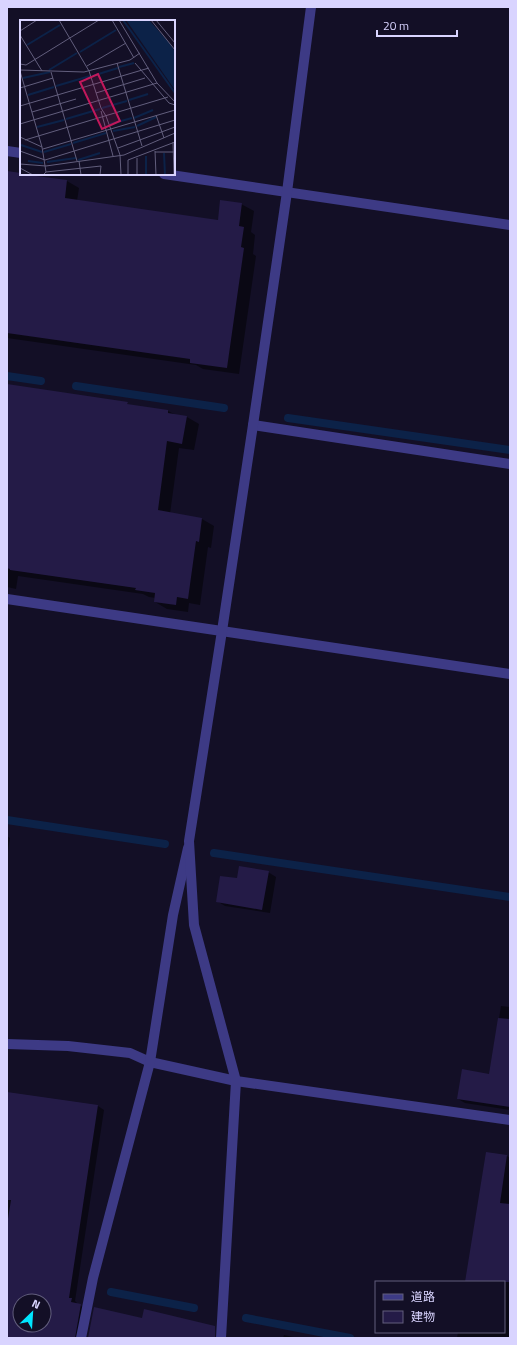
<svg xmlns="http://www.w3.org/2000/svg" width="517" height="1345" viewBox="0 0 517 1345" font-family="'Titillium Web','Noto Sans JP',sans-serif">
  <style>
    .shadow { fill: #0007; fill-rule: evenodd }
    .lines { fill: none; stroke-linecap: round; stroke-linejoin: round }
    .stream { stroke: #0c2248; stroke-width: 8 }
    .building { fill: #241b47; fill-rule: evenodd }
    .minor { stroke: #3d3a85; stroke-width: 10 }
    .tertiary { stroke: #3d3a85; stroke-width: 10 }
    .inset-river { fill: none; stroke: #0c2248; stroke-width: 2 }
    .inset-road { fill: none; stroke: #625e7d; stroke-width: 1 }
    .view { fill: #c2185b; fill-opacity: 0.15; stroke: #c2185b; stroke-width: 2 }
    .inset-edge { fill: none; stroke: #d9d4ff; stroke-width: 2 }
  </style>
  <rect width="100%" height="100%" fill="#130f26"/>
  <g class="shadow">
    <polygon points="7,172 67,181 79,188 77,201 218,221 241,204 254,211 251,232 255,235 253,254 256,256 239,374 203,369 196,365 7,338"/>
    <polygon points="7,386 168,411 176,415 187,417 199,424 194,450 179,448 170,514 202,519 214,526 211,548 208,547 200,605 189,603 188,612 167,609 155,602 156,598 149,597 143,594 18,576 16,589 7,587"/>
    <polygon points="7,836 10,838 7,858"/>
    <polygon points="268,872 276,877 270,913 225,906 217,901 237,880"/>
    <polygon points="501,1006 510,1007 510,1110 465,1103 458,1099 490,1075"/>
    <path d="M7,1093L98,1106L104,1110L75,1301L77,1303V1304L87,1309L81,1338H7ZM20,1301H44V1325H20Z"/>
    <polygon points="487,1153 507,1156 510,1158 510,1338 457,1338 458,1332 504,1332 504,1282 466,1282"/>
    <polygon points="284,1335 298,1338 283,1338"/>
  </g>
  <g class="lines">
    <g class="stream">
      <polyline points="7,376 41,381"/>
      <polyline points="76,386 224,408"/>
      <polyline points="288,418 510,450"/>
      <polyline points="7,820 165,844"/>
      <polyline points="214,853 510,897"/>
      <polyline points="111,1292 194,1308"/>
      <polyline points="246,1318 350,1338"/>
    </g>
  </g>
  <g class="building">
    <polygon points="7,171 21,173 21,174 67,180 65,198 218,220 220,200 242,203 239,226 244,227 241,247 244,248 227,368 190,363 190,359 7,333"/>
    <polygon points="7,384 128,402 127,404 168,410 168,413 187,416 182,444 167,441 158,510 202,518 199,542 196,541 188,599 177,597 176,605 154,602 155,593 135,590 136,588 10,570 10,569 7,568"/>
    <polygon points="239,866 269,871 262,910 216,902 220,876 237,878"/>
    <polygon points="498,1018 510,1019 510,1107 457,1099 462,1069 489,1074"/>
    <path d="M7,1092L98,1105L69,1298H72L71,1302L81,1304L75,1338H7V1225L11,1200H7ZM20,1301H44V1325H20Z"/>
    <polygon points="486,1152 507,1155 500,1203 510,1204 510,1282 465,1282"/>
    <polygon points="94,1307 142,1318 144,1309 215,1326 215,1338 88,1338"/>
  </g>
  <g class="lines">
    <g class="minor">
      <polyline points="7,151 21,153"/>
      <polyline points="164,174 510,225"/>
      <polyline points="253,425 510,464"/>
      <polyline points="7,599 510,674"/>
      <polyline points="7,1044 68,1046 130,1053 150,1062 236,1081 510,1120"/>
      <polyline points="81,1338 93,1278 150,1062 173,915 188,848"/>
    </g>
    <polyline class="tertiary" points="221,1338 236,1081 194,925 189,841 222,631 253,425 287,192 311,7"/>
  </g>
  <g transform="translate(20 20)">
    <rect width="155" height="155" fill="#130f26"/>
    <path d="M106,0H129L151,25L155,32V70Z" fill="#0c2248"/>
    <path class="inset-river" d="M103,0L155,73M7,25L40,5M60,32L96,10M99,47L114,43M29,50L57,33M72,56L98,48M3,58L30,52M36,66L70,56M8,75L34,67M109,80L128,74M82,88L107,81M114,98L133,90M46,99L80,89M90,104L112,98M117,106L136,97M17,107L44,100M93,111L115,107M53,123L86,113M1,125L22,132M24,132L51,124M144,133L145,155M126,136V155M58,140L80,133M8,141L23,143M27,142L56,138"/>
    <path class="inset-road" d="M39,0L69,51L81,88L86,96L100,135L101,155M92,0L114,38M99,0L137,63L155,82M131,0L155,30M136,0L155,23M0,11L17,0M0,15L22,51M97,43L122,126M115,43L149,83L155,85M0,44L6,45L79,0M67,46L106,23M0,50L64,52L110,40L120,33M0,51L22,127L26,152M31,52L57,141M0,68L33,58M76,73L125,58M0,86L129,48M81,91L93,136M12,92L56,79M136,95L144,118M0,104L137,63M0,117L22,127M5,120L148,77M153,122L154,155M98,128L155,107M23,129L155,90M0,131L25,140L155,100M135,131L136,155M135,132H155M117,138V155M59,141L61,155M0,144L26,146L104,135L155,113M0,148L13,155M23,155L26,152L81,146L80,155M108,155V140L155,122"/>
    <path class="view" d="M78,54L100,101L82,109L60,62Z"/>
    <rect width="155" height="155" class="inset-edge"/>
  </g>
  <rect width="517" height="1345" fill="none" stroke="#d9d4ff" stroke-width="16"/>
  <rect x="375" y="1281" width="130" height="52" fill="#130f26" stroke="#625e7d"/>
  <rect x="383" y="1294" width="20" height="6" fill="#3d3a85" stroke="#625e7d"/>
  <text x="411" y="1301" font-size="12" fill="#d9d4ff">道路</text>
  <rect x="383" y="1311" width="20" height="12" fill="#241b47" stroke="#625e7d"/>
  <text x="411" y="1321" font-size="12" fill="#d9d4ff">建物</text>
  <g transform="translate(32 1313) rotate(25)"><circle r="19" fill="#130f26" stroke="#625e7d"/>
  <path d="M0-3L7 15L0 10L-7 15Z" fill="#00e5ff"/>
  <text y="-6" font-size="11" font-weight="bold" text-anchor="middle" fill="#d9d4ff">N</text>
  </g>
  <path d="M377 30v6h80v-6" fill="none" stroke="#d9d4ff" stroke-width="2"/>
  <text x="383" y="30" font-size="12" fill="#d9d4ff" stroke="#130f26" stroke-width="3" paint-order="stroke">20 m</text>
</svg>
